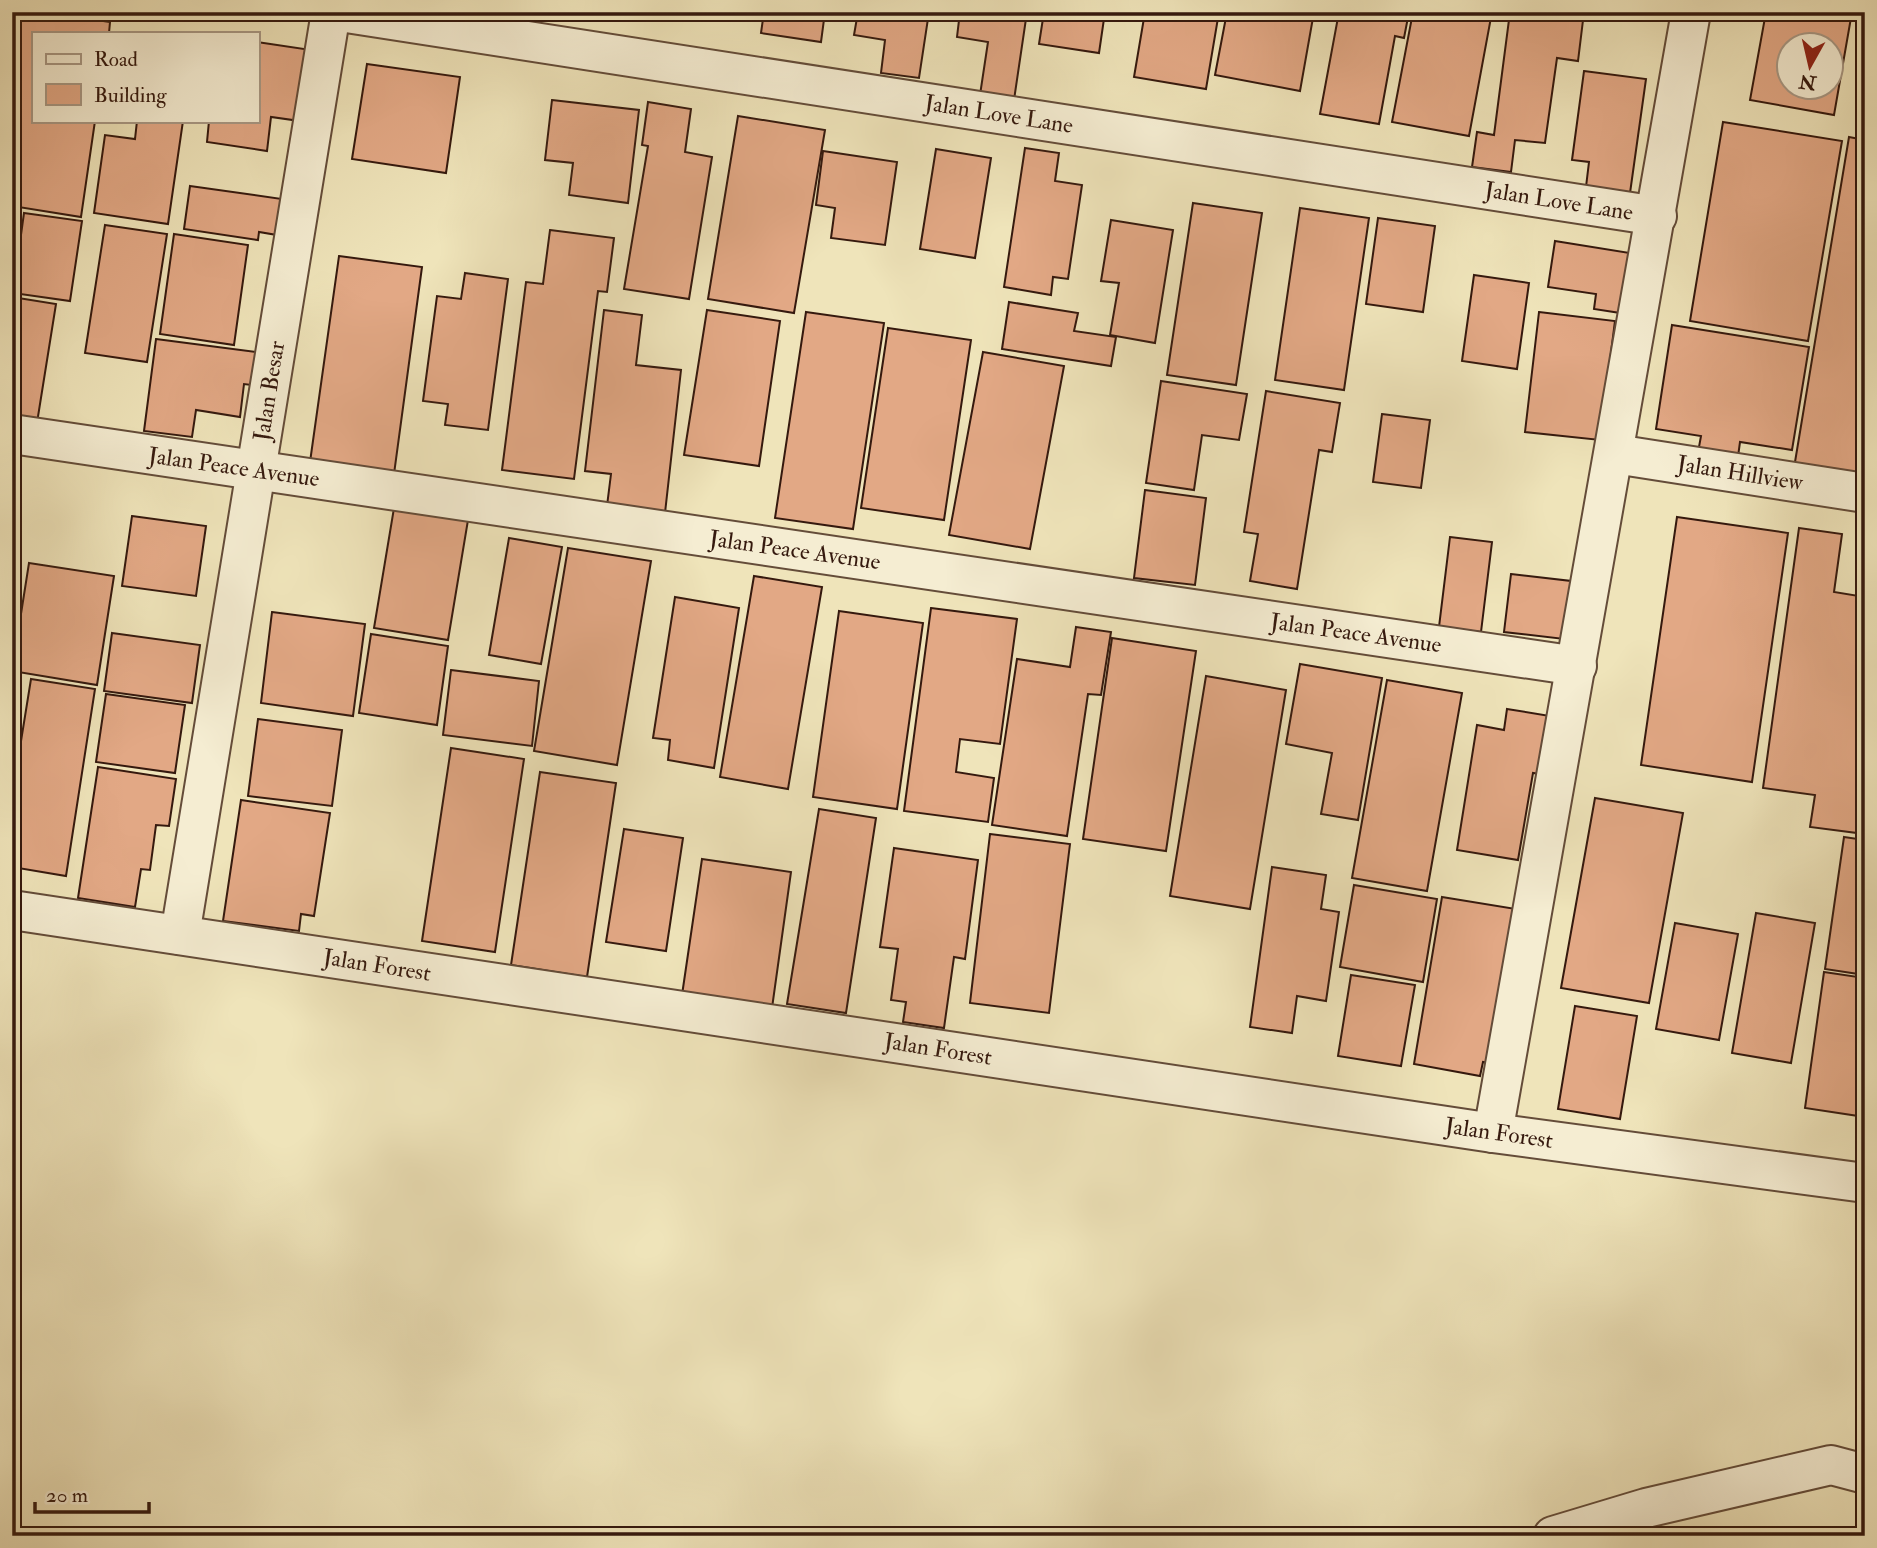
<svg xmlns="http://www.w3.org/2000/svg" width="1877" height="1548" viewBox="0 0 1877 1548" font-family="'IM FELL Double Pica',serif">
  <style>
    .building { fill: #e2a885; stroke: #35190e; stroke-width: 2; fill-rule: evenodd }
    .lines { fill: none; stroke-linecap: round; stroke-linejoin: round }
    .minor-casing { stroke: #644c39; stroke-width: 42 }
    .minor { stroke: #f5edd2; stroke-width: 38 }
    .labels { text-anchor: middle; dominant-baseline: central; stroke-width: 5; stroke-linejoin: round; paint-order: stroke }
    .street-label { font-size: 23px; fill: #35190e; stroke: #f5edd2 }
  </style>
  <rect width="100%" height="100%" fill="#efe4ba"/>
  <filter id="stains"><feTurbulence type="fractalNoise" baseFrequency=".00286" numOctaves="4"/><feColorMatrix values="0 0 0 0 .2 0 0 0 0 .09 0 0 0 0 .02 0 0 0 .5 -.17"/></filter>
  <radialGradient id="worn" r=".72"><stop offset=".6" stop-color="#630" stop-opacity="0"/><stop offset="1" stop-color="#630" stop-opacity=".3"/></radialGradient>
  <g class="building">
    <polygon points="19,12 42,12 110,22 109,33 33,33 33,121 95,121 81,217 12,206 12,56"/>
    <polygon points="764,12 825,12 821,42 761,33"/>
    <polygon points="858,12 929,12 919,78 881,73 885,40 854,35"/>
    <polygon points="960,12 1027,12 1014,100 980,95 988,42 957,37"/>
    <polygon points="1044,12 1105,12 1099,53 1039,44"/>
    <polygon points="1145,12 1219,12 1206,89 1134,77"/>
    <polygon points="1227,12 1314,12 1300,91 1215,75"/>
    <polygon points="1339,12 1409,12 1404,38 1395,36 1379,124 1320,114"/>
    <polygon points="1413,12 1492,12 1469,136 1392,122"/>
    <polygon points="1510,12 1584,12 1578,61 1557,58 1545,143 1515,140 1511,172 1472,167 1477,132 1494,135"/>
    <path d="M1766,12H1852L1834,115L1750,100ZM1790,46H1832V88H1790Z"/>
    <polygon points="257,42 311,50 300,121 271,117 267,151 207,142 209,121 257,121"/>
    <polygon points="367,64 460,77 446,173 352,159"/>
    <polygon points="1584,71 1646,79 1630,193 1586,187 1589,162 1572,160"/>
    <polygon points="1865,73 1865,122 1858,121"/>
    <polygon points="552,100 639,110 628,203 569,195 573,163 545,160"/>
    <polygon points="648,102 691,109 685,152 712,157 689,299 624,289 648,146 642,145"/>
    <polygon points="738,116 825,130 794,313 708,299"/>
    <polygon points="137,121 183,121 168,224 94,213 105,135 135,139"/>
    <polygon points="1723,122 1842,141 1808,341 1690,321"/>
    <polygon points="1849,137 1865,140 1865,479 1794,468"/>
    <polygon points="1025,148 1059,153 1055,181 1082,185 1068,279 1053,277 1051,295 1004,287"/>
    <polygon points="936,149 991,158 975,258 920,249"/>
    <polygon points="823,151 897,162 885,245 831,238 835,208 816,205"/>
    <polygon points="190,186 282,199 277,235 259,232 258,240 184,229"/>
    <polygon points="1193,203 1262,213 1236,385 1167,375"/>
    <polygon points="1300,208 1369,218 1344,390 1275,380"/>
    <polygon points="24,213 82,221 70,301 13,293"/>
    <polygon points="1378,218 1435,226 1423,312 1366,304"/>
    <polygon points="1111,220 1173,230 1155,343 1110,335 1119,283 1101,281"/>
    <polygon points="105,225 167,234 147,362 85,353"/>
    <polygon points="550,230 614,238 607,292 598,291 574,479 502,470 526,282 543,284"/>
    <polygon points="174,234 248,245 234,345 160,334"/>
    <polygon points="1555,241 1636,254 1627,314 1594,309 1596,294 1548,287"/>
    <polygon points="339,256 422,267 394,474 310,462"/>
    <polygon points="465,273 508,279 488,430 445,425 448,404 423,401 437,296 461,299"/>
    <polygon points="1474,275 1529,283 1517,369 1462,361"/>
    <polygon points="12,297 56,304 36,429 12,425"/>
    <polygon points="1009,302 1078,313 1074,331 1116,337 1111,366 1002,349"/>
    <polygon points="604,310 642,315 636,365 681,370 665,513 607,506 611,474 585,471"/>
    <polygon points="707,310 780,321 759,466 684,455"/>
    <polygon points="806,312 884,323 853,529 775,518"/>
    <polygon points="1539,312 1615,321 1600,440 1525,432"/>
    <polygon points="1672,325 1809,347 1792,450 1740,442 1737,464 1697,458 1701,436 1656,429"/>
    <polygon points="888,328 971,340 944,520 861,508"/>
    <polygon points="156,339 263,353 259,386 244,384 240,417 196,410 192,437 144,431"/>
    <polygon points="983,352 1064,366 1030,549 949,535"/>
    <polygon points="1161,381 1247,394 1239,440 1202,435 1194,490 1146,483"/>
    <polygon points="1266,391 1340,403 1332,452 1319,450 1297,589 1250,581 1258,534 1244,532"/>
    <polygon points="1382,414 1430,420 1421,488 1373,482"/>
    <polygon points="12,461 16,462 12,489"/>
    <polygon points="1145,490 1206,498 1195,585 1134,578"/>
    <polygon points="394,508 468,520 448,640 374,628"/>
    <polygon points="132,516 206,526 196,596 122,586"/>
    <polygon points="1677,517 1788,533 1752,782 1641,765"/>
    <polygon points="1799,528 1842,534 1834,592 1865,597 1865,834 1810,827 1815,795 1763,788"/>
    <polygon points="1450,537 1492,542 1481,632 1439,627"/>
    <polygon points="509,538 562,547 541,664 489,655"/>
    <polygon points="568,548 651,561 617,765 534,751"/>
    <polygon points="29,563 114,576 97,685 12,671"/>
    <polygon points="1511,574 1571,581 1564,639 1504,632"/>
    <polygon points="754,576 822,587 788,789 720,777"/>
    <polygon points="675,597 739,608 714,768 668,760 670,740 653,738"/>
    <polygon points="931,608 1017,619 1000,744 960,739 956,772 994,778 988,822 904,811"/>
    <polygon points="839,611 923,623 897,809 813,797"/>
    <polygon points="272,612 365,624 353,716 261,703"/>
    <polygon points="1076,627 1111,632 1101,695 1088,694 1067,836 992,825 1017,659 1070,667"/>
    <polygon points="112,633 200,645 192,703 104,691"/>
    <polygon points="371,634 448,646 437,725 359,713"/>
    <polygon points="1112,638 1196,651 1166,851 1083,839"/>
    <polygon points="1300,664 1382,678 1358,820 1321,814 1332,753 1286,744"/>
    <polygon points="451,670 539,681 532,746 443,735"/>
    <polygon points="1206,676 1286,690 1250,909 1170,896"/>
    <polygon points="31,679 95,689 66,876 12,867 12,797"/>
    <polygon points="1387,680 1462,693 1427,891 1352,878"/>
    <polygon points="106,694 185,705 175,773 96,762"/>
    <polygon points="1507,709 1562,718 1552,776 1533,773 1518,860 1457,850 1477,725 1504,730"/>
    <polygon points="258,719 342,730 332,806 248,796"/>
    <polygon points="451,748 524,759 495,952 422,941"/>
    <polygon points="98,767 176,779 169,826 156,825 150,870 141,869 135,907 78,898"/>
    <polygon points="540,772 616,783 587,977 511,965"/>
    <polygon points="1595,798 1683,813 1649,1003 1561,988"/>
    <polygon points="241,800 330,813 314,916 301,914 299,931 223,921"/>
    <polygon points="819,809 876,818 846,1013 787,1004"/>
    <polygon points="624,829 683,838 666,951 606,942"/>
    <polygon points="990,834 1070,844 1049,1013 970,1003"/>
    <polygon points="1844,837 1865,840 1865,975 1825,969"/>
    <polygon points="894,848 978,860 965,959 954,957 944,1028 903,1022 906,1002 891,1000 898,949 880,947"/>
    <polygon points="702,859 791,872 772,1008 682,995"/>
    <polygon points="1272,867 1326,875 1321,909 1339,912 1326,1001 1297,996 1292,1033 1250,1027"/>
    <polygon points="1354,885 1437,899 1423,982 1340,967"/>
    <polygon points="1442,897 1522,910 1496,1064 1483,1062 1480,1076 1414,1064"/>
    <polygon points="1756,913 1815,923 1791,1063 1732,1053"/>
    <polygon points="1675,923 1738,934 1719,1040 1656,1029"/>
    <polygon points="1824,972 1865,978 1865,1117 1805,1108"/>
    <polygon points="1351,975 1415,985 1401,1066 1338,1056"/>
    <polygon points="1575,1006 1637,1016 1620,1119 1558,1109"/>
  </g>
  <g class="lines">
    <defs>
      <g id="minor">
        <polyline points="340,12 1657,216"/>
        <polyline points="12,434 1577,666"/>
        <polyline points="1615,454 1865,493"/>
        <polyline points="12,910 1493,1133 1865,1183"/>
        <polyline points="180,935 331,12"/>
        <polyline points="1493,1133 1691,12"/>
        <polyline points="1553,1536 1646,1508 1831,1465 1865,1474"/>
      </g>
    </defs>
    <use href="#minor" class="minor-casing"/>
    <use href="#minor" class="minor"/>
  </g>
  <g class="labels">
    <g class="street-label">
      <text transform="translate(999 114) rotate(9)">Jalan Love Lane</text>
      <text transform="translate(1559 201) rotate(9)">Jalan Love Lane</text>
      <text transform="translate(269 391) rotate(-81)">Jalan Besar</text>
      <text transform="translate(234 467) rotate(8)">Jalan Peace Avenue</text>
      <text transform="translate(1740 473) rotate(9)">Jalan Hillview</text>
      <text transform="translate(795 550) rotate(8)">Jalan Peace Avenue</text>
      <text transform="translate(1356 633) rotate(8)">Jalan Peace Avenue</text>
      <text transform="translate(377 965) rotate(9)">Jalan Forest</text>
      <text transform="translate(938 1049) rotate(9)">Jalan Forest</text>
      <text transform="translate(1499 1133) rotate(8)">Jalan Forest</text>
    </g>
  </g>
  <rect width="1877" height="1548" fill="none" stroke="#efe4ba" stroke-width="42"/>
  <rect x="14" y="14" width="1849" height="1520" fill="none" stroke="#35190e" stroke-width="3.5"/>
  <rect x="21" y="21" width="1835" height="1506" fill="none" stroke="#35190e" stroke-width="2"/>
  <rect x="32" y="32" width="228" height="91" fill="#f5edd2" stroke="#a89884" stroke-width="2"/>
  <rect x="46" y="54" width="35" height="10" fill="#f5edd2" stroke="#a89884" stroke-width="2"/>
  <text x="94" y="66" font-size="21" fill="#35190e">Road</text>
  <rect x="46" y="84" width="35" height="21" fill="#e2a885" stroke="#a89884" stroke-width="2"/>
  <text x="94" y="102" font-size="21" fill="#35190e">Building</text>
  <g transform="translate(1810 66) rotate(188)"><circle r="33" fill="#f5edd2" stroke="#a89884" stroke-width="2"/>
  <path d="M0-5L12 26L0 18L-12 26Z" fill="#8f2418"/>
  <text y="-10" font-size="19" font-weight="bold" text-anchor="middle" fill="#35190e">N</text>
  </g>
  <path d="M35 1502v10h114v-10" fill="none" stroke="#35190e" stroke-width="3.5"/>
  <text x="46" y="1502" font-size="21" fill="#35190e" stroke="#f5edd2" stroke-width="5" paint-order="stroke">20 m</text>
  <rect width="100%" height="100%" filter="url(#stains)"/>
  <rect width="100%" height="100%" fill="url(#worn)"/>
</svg>
